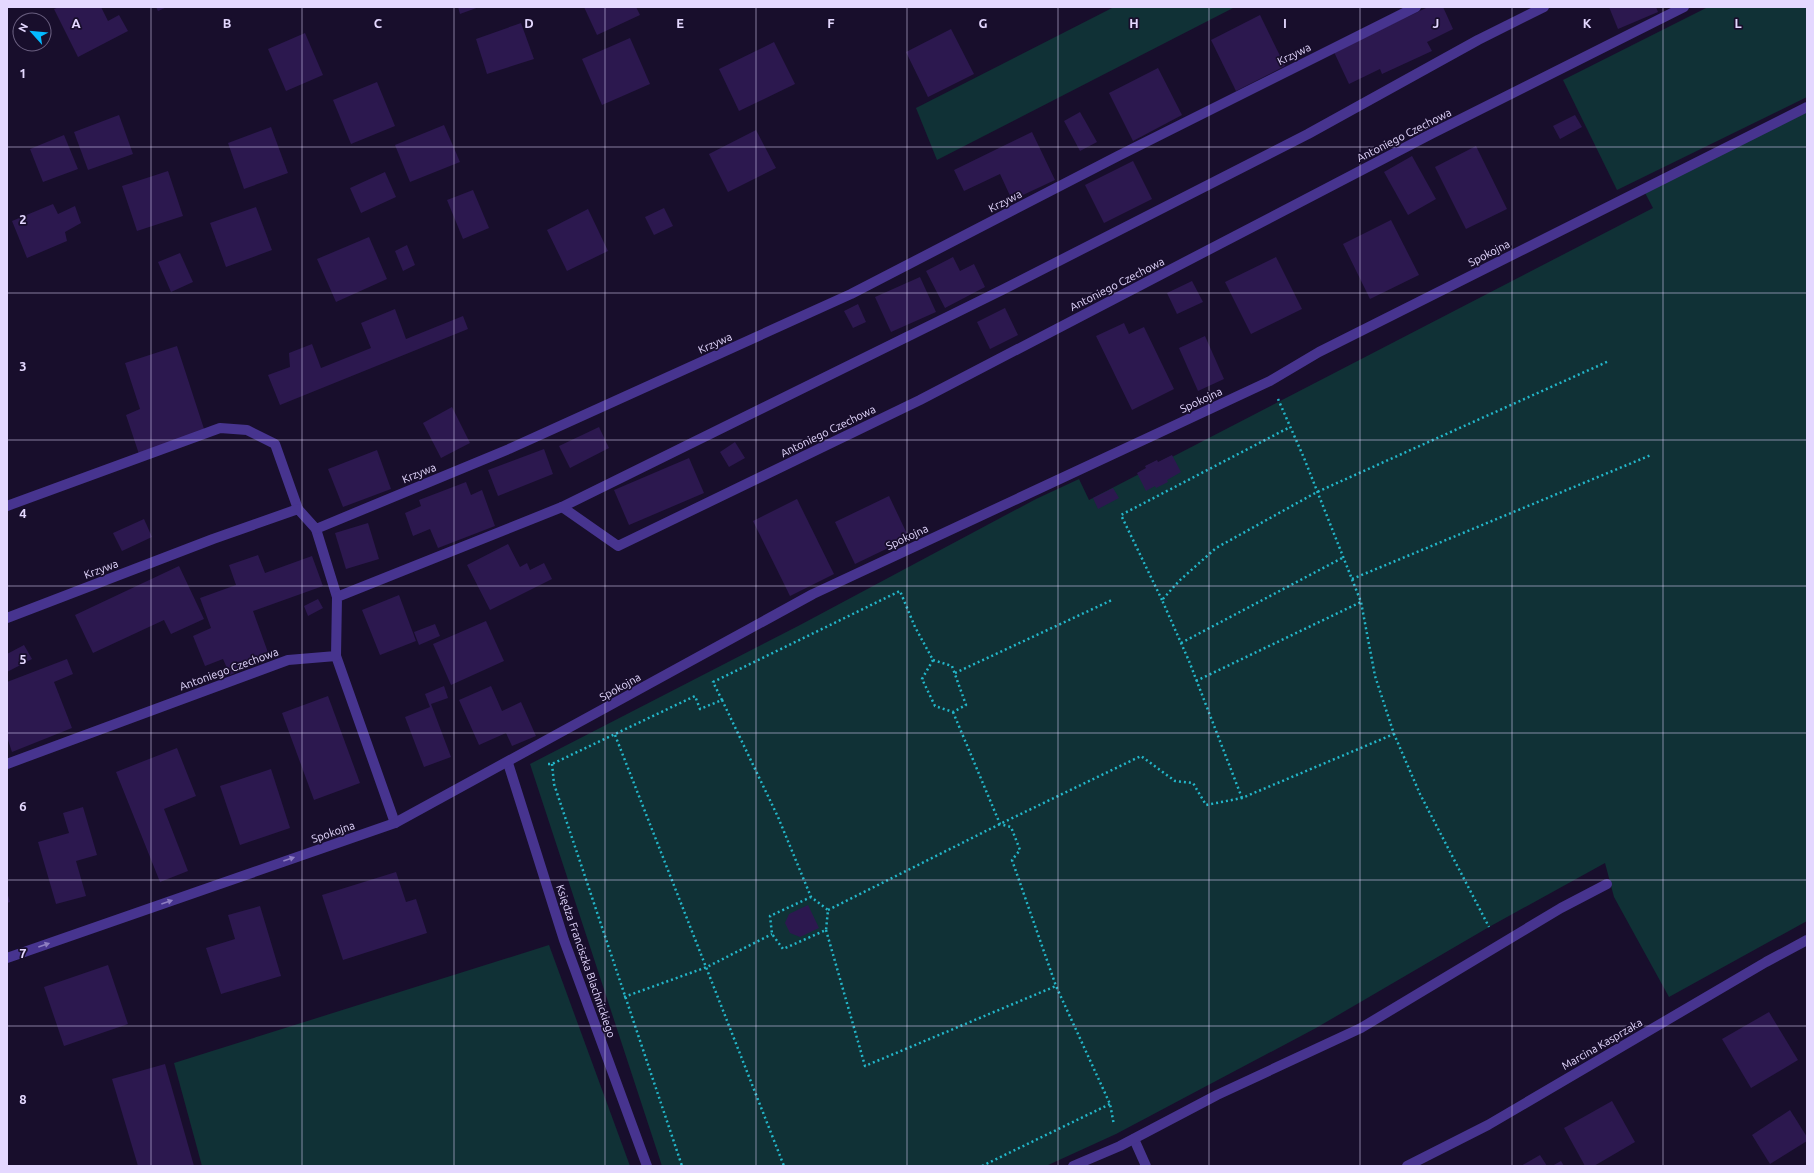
<svg xmlns="http://www.w3.org/2000/svg" width="1814" height="1173" viewBox="0 0 1814 1173" font-family="Ubuntu,sans-serif">
  <style>
    .green { fill: #103136 }
    .building { fill: #2c184f }
    .lines { fill: none; stroke-linecap: round; stroke-linejoin: round }
    .path { stroke: #23b6c9; stroke-width: 2.5; stroke-dasharray: 2 3; stroke-linecap: butt }
    .service { stroke: #47348f; stroke-width: 10 }
    .minor { stroke: #47348f; stroke-width: 10 }
    .oneway { fill: #8e7ec1 }
    .grid { fill: none; stroke: #e4d8ff; stroke-width: 1; stroke-opacity: 0.55 }
    .labels { text-anchor: middle; dominant-baseline: central; stroke-width: 3.5; stroke-linejoin: round; paint-order: stroke }
    .street-label { font-size: 11px; fill: #e4d8ff; stroke: #180e2c }
    .grid-label { font-size: 13px; text-anchor: middle; font-weight: bold; fill: #e4d8ff; stroke: #180e2c; stroke-width: 3.5; stroke-linejoin: round; paint-order: stroke }
  </style>
  <rect width="100%" height="100%" fill="#180e2c"/>
  <g class="green">
    <polygon points="1114,7 1235,7 937,160 916,108"/>
    <polygon points="1708,7 1807,7 1807,97 1617,190 1563,80"/>
    <polygon points="1807,107 1807,921 1669,997 1614,897 1605,863 1489,927 1316,1028 1116,1134 1046,1166 662,1166 530,764 800,625 1036,499 1079,479 1089,500 1653,208 1643,189"/>
    <polygon points="549,945 630,1166 202,1166 174,1063"/>
  </g>
  <g class="building">
    <polygon points="59,7 101,7 108,21 119,15 128,31 78,57 54,9"/>
    <polygon points="156,7 167,7 158,11"/>
    <polygon points="458,7 479,7 460,14"/>
    <polygon points="584,7 636,7 640,15 597,35"/>
    <polygon points="1428,7 1443,7 1453,29 1427,42 1432,51 1382,74 1380,69 1349,84 1334,52"/>
    <polygon points="1609,7 1656,7 1658,12 1618,29"/>
    <polygon points="1260,15 1285,66 1236,91 1211,40"/>
    <polygon points="521,23 534,59 487,74 476,39"/>
    <polygon points="951,29 974,74 928,97 906,52"/>
    <polygon points="305,33 323,75 286,91 268,49"/>
    <polygon points="630,38 650,84 602,105 582,59"/>
    <polygon points="774,42 795,84 739,111 719,69"/>
    <polygon points="1158,68 1182,115 1133,141 1109,93"/>
    <polygon points="377,82 395,126 351,144 333,100"/>
    <polygon points="1080,112 1097,142 1080,151 1064,121"/>
    <polygon points="119,115 133,154 88,170 74,132"/>
    <polygon points="1575,115 1582,127 1560,139 1553,126"/>
    <polygon points="444,125 460,162 410,182 395,145"/>
    <polygon points="271,127 288,173 244,189 228,143"/>
    <polygon points="756,130 776,168 728,192 709,154"/>
    <polygon points="1032,132 1055,180 1012,200 1000,174 964,191 954,170"/>
    <polygon points="64,135 78,169 43,182 30,149"/>
    <polygon points="1476,146 1507,209 1466,229 1435,167"/>
    <polygon points="1412,156 1436,199 1408,215 1384,172"/>
    <polygon points="1133,161 1152,199 1104,223 1085,185"/>
    <polygon points="168,171 183,216 137,231 122,186"/>
    <polygon points="385,172 396,197 361,213 350,188"/>
    <polygon points="473,190 489,228 463,239 447,200"/>
    <polygon points="53,204 58,214 75,206 81,223 65,232 67,241 27,258 12,221"/>
    <polygon points="256,207 272,250 226,267 210,223"/>
    <polygon points="664,208 673,226 654,235 645,217"/>
    <polygon points="588,209 608,251 567,271 547,230"/>
    <polygon points="1391,220 1419,275 1370,299 1343,244"/>
    <polygon points="369,237 387,279 336,302 317,259"/>
    <polygon points="407,245 415,265 403,271 395,251"/>
    <polygon points="180,253 193,282 171,292 158,262"/>
    <polygon points="953,257 960,271 974,264 985,287 945,308 926,271"/>
    <polygon points="1276,257 1302,309 1251,334 1225,282"/>
    <polygon points="920,277 936,312 891,332 875,297"/>
    <polygon points="1192,281 1203,302 1177,314 1167,293"/>
    <polygon points="858,304 866,322 853,328 844,311"/>
    <polygon points="1005,308 1018,335 990,349 977,322"/>
    <polygon points="395,309 406,339 463,316 468,329 280,405 268,375 290,367 289,353 312,344 321,368 371,348 361,323"/>
    <polygon points="1124,323 1129,334 1144,327 1174,389 1132,410 1096,336"/>
    <polygon points="1205,336 1224,379 1198,391 1179,348"/>
    <polygon points="177,346 205,432 139,454 126,415 140,409 125,363"/>
    <polygon points="452,407 470,443 441,458 423,423"/>
    <polygon points="599,427 609,448 570,468 559,446"/>
    <polygon points="735,442 745,458 729,467 720,452"/>
    <polygon points="544,449 553,474 498,496 488,470"/>
    <polygon points="377,450 391,489 343,507 328,469"/>
    <polygon points="1172,455 1181,472 1167,480 1168,482 1156,488 1155,486 1146,491 1137,473 1146,468 1145,466 1157,460 1158,462"/>
    <polygon points="689,458 704,493 629,525 614,490"/>
    <polygon points="466,482 471,495 482,490 495,526 438,548 430,529 413,536 405,513 421,506 419,500"/>
    <polygon points="1113,488 1119,498 1098,509 1093,498"/>
    <polygon points="889,496 909,538 855,564 835,522"/>
    <polygon points="797,499 834,574 790,596 753,521"/>
    <polygon points="144,519 152,537 122,551 113,533"/>
    <polygon points="368,523 379,559 346,569 335,533"/>
    <polygon points="508,544 520,567 527,563 530,570 544,563 552,579 490,610 467,565"/>
    <polygon points="258,555 265,573 312,556 323,586 253,611 270,658 230,675 223,659 205,666 193,636 211,628 200,598 236,585 229,565"/>
    <polygon points="179,566 204,619 171,634 164,620 93,653 75,615"/>
    <polygon points="399,595 416,641 380,655 362,610"/>
    <polygon points="318,599 323,608 308,616 304,606"/>
    <polygon points="486,621 504,661 451,685 433,644"/>
    <polygon points="435,624 440,636 419,645 414,632"/>
    <polygon points="24,645 32,659 7,672 7,654"/>
    <polygon points="67,659 73,674 54,682 72,728 12,752 7,737 7,682"/>
    <polygon points="444,686 448,698 431,704 451,757 424,767 405,717 430,707 425,694"/>
    <polygon points="491,686 502,711 521,702 536,736 512,746 506,733 479,745 459,700"/>
    <polygon points="328,696 360,783 314,800 282,713"/>
    <polygon points="177,748 196,796 164,809 188,871 160,882 116,772"/>
    <polygon points="271,769 290,828 240,845 220,786"/>
    <polygon points="83,807 97,855 76,861 86,896 56,904 38,842 69,833 63,813"/>
    <polygon points="396,872 406,902 416,899 427,933 343,960 322,895"/>
    <polygon points="7,892 10,902 7,903"/>
    <polygon points="808,905 819,928 800,937 790,933 785,923 789,914"/>
    <polygon points="260,906 281,976 221,994 206,948 235,939 228,915"/>
    <polygon points="108,965 128,1024 64,1046 44,987"/>
    <polygon points="1769,1012 1798,1060 1751,1088 1722,1039"/>
    <polygon points="165,1064 194,1166 138,1166 112,1079"/>
    <polygon points="1612,1101 1635,1142 1594,1166 1585,1166 1564,1128"/>
    <polygon points="1790,1110 1807,1137 1807,1141 1770,1164 1752,1135"/>
    <polygon points="1540,1155 1547,1166 1521,1166"/>
    <polygon points="1561,1161 1564,1166 1552,1166"/>
  </g>
  <g class="lines">
    <g class="path">
      <polyline points="1278,399 1304,458 1361,602 1375,676 1394,734 1420,794 1489,927"/>
      <polyline points="1352,579 1651,455"/>
      <polyline points="1162,600 1121,515 1290,427"/>
      <polyline points="1181,643 1344,557"/>
      <polygon points="933,660 952,666 966,705 953,712 935,706 922,679"/>
      <polyline points="955,673 1112,600"/>
      <polyline points="1196,681 1361,602"/>
      <polyline points="722,700 778,817 811,897 828,910 826,930 783,949 772,934 770,916 811,897"/>
      <polyline points="953,712 1000,824 1011,827 1020,850 1012,860 1056,986 1110,1104 1114,1125"/>
      <polyline points="615,735 784,1166"/>
      <polyline points="548,764 552,764 695,696 700,709 722,700 713,682 900,591 915,627 933,660"/>
      <polyline points="552,764 554,784 682,1166"/>
      <polyline points="1242,798 1189,661 1162,600 1179,581 1216,548 1317,492 1609,361"/>
      <polyline points="828,910 1000,824 1141,756 1175,781 1193,783 1206,805 1242,798 1394,734"/>
      <polyline points="826,930 865,1066 1056,986"/>
      <polyline points="624,997 707,967 772,934"/>
      <polyline points="982,1166 1110,1104"/>
    </g>
    <polyline class="service" points="1134,1139 1146,1166"/>
    <g class="minor">
      <polyline points="7,506 220,428 247,430 275,444 298,509"/>
      <polyline points="562,507 618,546 920,400 1431,134 1684,7"/>
      <polyline points="316,529 337,597"/>
      <polyline points="7,618 213,539 298,509 316,529 509,449 851,294 1118,156 1416,7"/>
      <polyline points="336,656 395,823"/>
      <polyline points="508,763 564,940 647,1166"/>
      <polyline points="7,764 288,660 336,656 337,597 562,507 1002,290 1308,134 1478,40 1544,7"/>
      <polyline points="7,958 395,823 813,594 1270,381 1319,352 1807,107"/>
      <polyline points="1073,1166 1120,1146 1217,1095 1361,1028 1561,908 1607,884"/>
      <polyline points="1407,1166 1488,1125 1766,962 1807,940"/>
    </g>
  </g>
  <defs><path id="oneway-solid" d="M-6-.8H1V-3.2L6.5 0L1 3.2V.8H-6Z"/></defs>
  <g class="oneway">
    <use href="#oneway-solid" transform="translate(289 859) rotate(-19)"/>
    <use href="#oneway-solid" transform="translate(167 902) rotate(-19)"/>
    <use href="#oneway-solid" transform="translate(44 945) rotate(-19)"/>
  </g>
  <path class="grid" d="M151,7V1166M302,7V1166M454,7V1166M605,7V1166M756,7V1166M907,7V1166M1058,7V1166M1209,7V1166M1360,7V1166M1512,7V1166M1663,7V1166M7,147H1807M7,293H1807M7,440H1807M7,586H1807M7,733H1807M7,880H1807M7,1026H1807"/>
  <g class="labels">
    <g class="street-label">
      <text transform="translate(1294 54) rotate(-26)">Krzywa</text>
      <text transform="translate(1404 135) rotate(-27)">Antoniego Czechowa</text>
      <text transform="translate(1005 201) rotate(-27)">Krzywa</text>
      <text transform="translate(1489 253) rotate(-27)">Spokojna</text>
      <text transform="translate(1117 284) rotate(-27)">Antoniego Czechowa</text>
      <text transform="translate(715 343) rotate(-24)">Krzywa</text>
      <text transform="translate(1201 400) rotate(-25)">Spokojna</text>
      <text transform="translate(828 431) rotate(-26)">Antoniego Czechowa</text>
      <text transform="translate(419 473) rotate(-22)">Krzywa</text>
      <text transform="translate(907 537) rotate(-25)">Spokojna</text>
      <text transform="translate(101 569) rotate(-21)">Krzywa</text>
      <text transform="translate(229 669) rotate(-20)">Antoniego Czechowa</text>
      <text transform="translate(620 687) rotate(-29)">Spokojna</text>
      <text transform="translate(333 832) rotate(-19)">Spokojna</text>
      <text transform="translate(586 961) rotate(71)">Księdza Franciszka Blachnickiego</text>
      <text transform="translate(1602 1044) rotate(-30)">Marcina Kasprzaka</text>
    </g>
  </g>
  <g class="grid-label">
    <text x="76" y="28">A</text>
    <text x="227" y="28">B</text>
    <text x="378" y="28">C</text>
    <text x="529" y="28">D</text>
    <text x="680" y="28">E</text>
    <text x="831" y="28">F</text>
    <text x="983" y="28">G</text>
    <text x="1134" y="28">H</text>
    <text x="1285" y="28">I</text>
    <text x="1436" y="28">J</text>
    <text x="1587" y="28">K</text>
    <text x="1738" y="28">L</text>
    <text x="23" y="78">1</text>
    <text x="23" y="224">2</text>
    <text x="23" y="371">3</text>
    <text x="23" y="518">4</text>
    <text x="23" y="664">5</text>
    <text x="23" y="811">6</text>
    <text x="23" y="958">7</text>
    <text x="23" y="1104">8</text>
  </g>
  <rect width="1814" height="1173" fill="none" stroke="#e4d8ff" stroke-width="16"/>
  <g transform="translate(32 32) rotate(297)"><circle r="19" fill="#180e2c" stroke="#6a5f80"/>
  <path d="M0-3L7 15L0 10L-7 15Z" fill="#04baff"/>
  <text y="-6" font-size="11" font-weight="bold" text-anchor="middle" fill="#e4d8ff">N</text>
  </g>
</svg>
